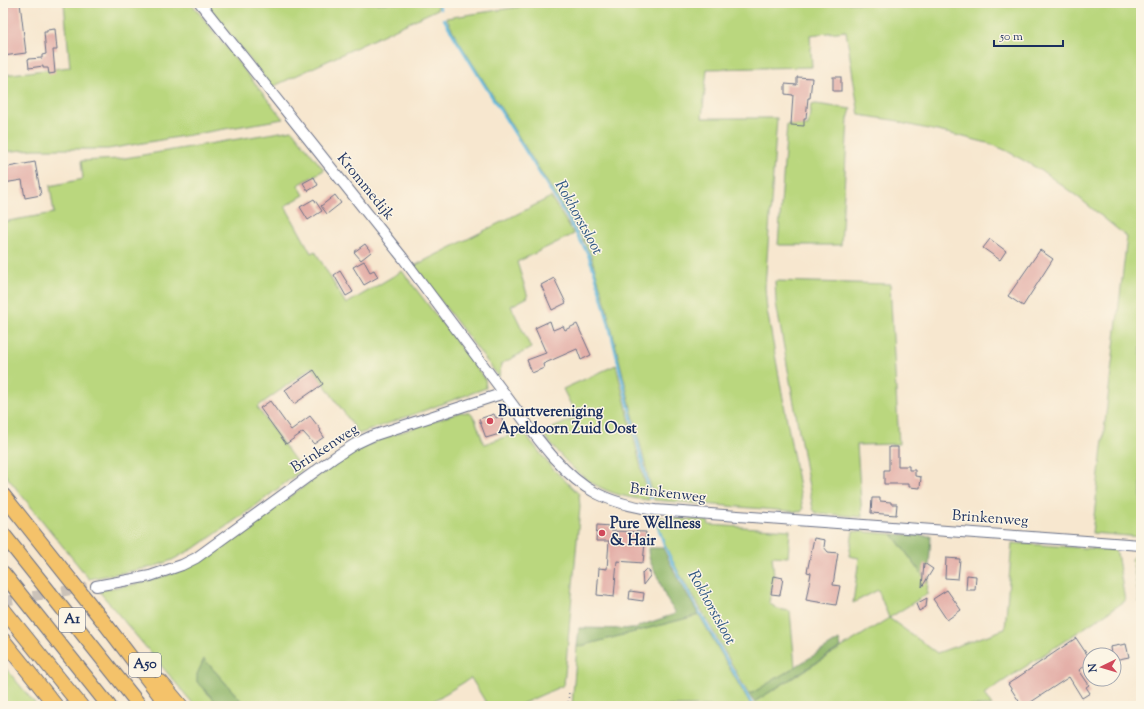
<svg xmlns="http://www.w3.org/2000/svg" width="1144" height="709" viewBox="0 0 1144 709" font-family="'Sorts Mill Goudy',serif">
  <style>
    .green { fill: #bad77e; stroke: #6a836e }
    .forest { fill: #93b86d; stroke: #577466 }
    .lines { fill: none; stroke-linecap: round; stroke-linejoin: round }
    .stream { stroke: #61b9de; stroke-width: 2.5 }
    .building { fill: #e4b0a9 }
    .minor-tunnel { stroke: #cbc2b8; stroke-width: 10; stroke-dasharray: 10 5; stroke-linecap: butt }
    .minor-casing { stroke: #686f86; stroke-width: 12 }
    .highway-casing { stroke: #686f86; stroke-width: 16 }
    .path { stroke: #686f86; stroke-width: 1.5; stroke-dasharray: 1 3; stroke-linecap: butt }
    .minor { stroke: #fff; stroke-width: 10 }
    .highway { stroke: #f4c26a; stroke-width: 14 }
    .poi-dot { fill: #d1495b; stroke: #fcf5e5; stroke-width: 1.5 }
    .labels { text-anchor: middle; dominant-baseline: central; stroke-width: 3; stroke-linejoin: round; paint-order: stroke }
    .shield { fill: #fcf5e5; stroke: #5e6a86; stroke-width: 1 }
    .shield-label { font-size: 14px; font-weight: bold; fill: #1b2f5e }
    .street-label { font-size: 15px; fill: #1b2f5e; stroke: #fcf5e5 }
    .poi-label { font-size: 15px; font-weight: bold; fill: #1b2f5e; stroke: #fcf5e5; text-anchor: start }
    .water-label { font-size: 16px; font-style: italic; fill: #305884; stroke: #fcf5e5 }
  </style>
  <rect width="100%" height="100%" fill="#fcf5e5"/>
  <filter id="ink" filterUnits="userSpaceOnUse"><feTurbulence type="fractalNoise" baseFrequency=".025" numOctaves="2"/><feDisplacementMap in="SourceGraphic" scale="8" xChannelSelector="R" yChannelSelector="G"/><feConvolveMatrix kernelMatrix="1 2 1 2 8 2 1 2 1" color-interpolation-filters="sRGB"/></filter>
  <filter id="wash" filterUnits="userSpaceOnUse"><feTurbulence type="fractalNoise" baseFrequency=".012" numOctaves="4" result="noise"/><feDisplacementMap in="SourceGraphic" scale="16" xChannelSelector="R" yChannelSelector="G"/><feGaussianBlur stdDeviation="0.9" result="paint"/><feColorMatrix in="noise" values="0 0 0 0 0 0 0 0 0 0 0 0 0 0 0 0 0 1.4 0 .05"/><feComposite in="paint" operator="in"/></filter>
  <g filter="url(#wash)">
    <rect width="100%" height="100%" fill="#f7e7cf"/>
    <g class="green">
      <polygon points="64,3 191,3 283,119 108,149 34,149 3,152 3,75 70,67"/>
      <polygon points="205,3 436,3 438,9 272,87"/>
      <polygon points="518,3 1141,3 1141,537 1092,533 1127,237 1078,197 1042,171 1007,151 991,144 960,136 901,123 899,121 859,115 846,31 810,35 812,67 707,69 702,118 777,118 765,287 767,310 803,509 801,512 654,500 605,302 590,253 578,231 458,40 446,18 519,7"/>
      <polygon points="816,104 851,109 848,119 841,245 778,245 787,124 808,126 811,105"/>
      <polygon points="292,130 324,170 298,185 304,195 285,206 311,253 315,251 346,304 402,271 485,379 486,388 359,434 312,367 257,407 302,470 250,510 198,546 172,560 153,567 89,579 3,472 3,222 54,213 50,186 83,179 81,161 119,159"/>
      <polygon points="551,197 574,234 517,262 528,297 511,306 531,348 501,364 499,377 414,266"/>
      <polygon points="775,281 890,284 899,444 857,445 862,517 816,513 813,509 776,303"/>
      <path d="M616,365L649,500C596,496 573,472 542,433L577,417L563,389Z"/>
      <polygon points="461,412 470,413 475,419 484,444 523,431 551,467 579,494 580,507 564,685 517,706 488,706 471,678 425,706 246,706 204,659 197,682 220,706 195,706 98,590 142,583 174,573 192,563 229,540 352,452 387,437"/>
      <path d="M657,517L708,521L709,525L790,530L788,557L772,556L774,576L769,603L778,609L790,611L795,667L749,695C733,667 718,639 702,611C685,582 663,551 657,517Z"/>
      <polygon points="853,531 892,534 928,582 927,594 889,618 937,653 1005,629 1012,543 1114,550 1117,553 1125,601 984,694 992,706 756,706 754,702 889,618 878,590 853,603 859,558 849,556"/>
      <polygon points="1137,552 1141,552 1141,612 1132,559"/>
      <polygon points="699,615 751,706 572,706 577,647"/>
      <polygon points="3,665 37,706 3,706"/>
    </g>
    <g class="forest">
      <polygon points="892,534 931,536 928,582"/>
      <path d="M648,548H663L678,579L699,615L577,647L579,628L636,629L639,626L675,614V611C664,598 665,594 659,580C654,568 648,562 648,548Z"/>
      <polygon points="839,640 841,647 754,702 749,695"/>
      <polygon points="204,659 246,706 220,706 197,682 197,674"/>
    </g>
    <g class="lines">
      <g class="stream">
        <polyline points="439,3 440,9"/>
        <polyline points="444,19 457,41 565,214 588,254 595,274 609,325 651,498"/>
        <polyline points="655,518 665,547 680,578 753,706"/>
      </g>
    </g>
    <g id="blocks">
      <g class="building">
        <polygon points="3,3 20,3 26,53 3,56"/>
        <polygon points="55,29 57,50 53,50 55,73 49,74 48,68 43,68 43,66 29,68 28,59 42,58 42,55 46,54 44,32 47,32 47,30"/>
        <polygon points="797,77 812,78 810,98 808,98 806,118 804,118 804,126 791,125 793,95 785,94 785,84 797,85"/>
        <rect x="833" y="77" width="8" height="14"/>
        <polygon points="35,162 41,195 25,198 22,180 4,183 3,168"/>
        <polygon points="314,177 318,185 308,191 303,183"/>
        <polygon points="335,195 341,203 327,214 321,206"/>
        <polygon points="314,199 322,211 308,220 300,207"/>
        <polygon points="990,239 1006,251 1000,260 983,248"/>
        <polygon points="365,244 371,252 361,260 354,252"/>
        <polygon points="1040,250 1053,259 1023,306 1008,296"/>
        <polygon points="364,261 370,272 374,270 378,277 364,285 353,267"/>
        <polygon points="340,271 353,292 346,296 334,275"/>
        <polygon points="554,278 566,303 552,310 541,285"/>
        <polygon points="550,321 553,330 563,326 565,330 577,324 591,355 581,360 577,349 543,364 544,368 532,373 527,360 546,353 535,328"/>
        <polygon points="314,370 323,384 294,404 285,390"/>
        <polygon points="270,401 291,430 310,416 321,430 320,431 324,437 314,444 303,432 286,444 260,408"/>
        <polygon points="494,414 496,418 501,416 506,432 486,438 479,419"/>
        <polygon points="889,447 898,447 898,466 909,466 909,470 915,470 915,476 921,477 920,488 909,487 909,484 884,484 884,470 889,470"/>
        <polygon points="872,498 880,498 880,501 891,502 891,504 897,504 896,515 871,513"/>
        <polygon points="597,525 611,526 611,531 646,532 643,563 617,561 614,597 597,595 599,568 607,569 609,541 596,541"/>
        <polygon points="814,538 825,540 824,547 828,552 838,553 833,585 840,586 836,605 806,600 811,573 807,572"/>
        <polygon points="946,558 960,559 958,579 945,578"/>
        <polygon points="924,563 933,569 922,587"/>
        <polygon points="646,569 650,572 650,576 643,585 642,573"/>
        <polygon points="967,575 976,576 975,590 966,590"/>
        <polygon points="774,576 783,578 780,595 771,594"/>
        <polygon points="947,590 961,610 947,620 933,599"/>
        <polygon points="630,591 644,593 643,601 629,599"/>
        <polygon points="927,598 926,607 919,611 916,604"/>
        <polygon points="1076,638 1090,659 1090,663 1079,670 1089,685 1086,687 1090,693 1082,698 1069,677 1025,706 1022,706 1008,684"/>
        <polygon points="1126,644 1129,657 1114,660 1114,655 1111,655 1110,647"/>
      </g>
    </g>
  </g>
  <g filter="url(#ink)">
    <use href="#blocks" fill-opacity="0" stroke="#686f86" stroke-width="1"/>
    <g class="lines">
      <polyline class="minor-tunnel" points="3,601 96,586"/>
      <defs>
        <g id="minor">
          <polyline points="200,3 403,258 504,393"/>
          <path d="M96,586L150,576L182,565L196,558L335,457L355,444L372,436L504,393C529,426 559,474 596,493C615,503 634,507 655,510L1141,545"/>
        </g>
        <g id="highway">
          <polyline points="3,495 107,626 168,706"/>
          <polyline points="3,534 140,706"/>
          <polyline points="3,573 109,706"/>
          <polyline points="3,609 81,706"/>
          <polyline points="3,640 56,706"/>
          <polyline points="161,682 181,706"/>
        </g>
      </defs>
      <use href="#minor" class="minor-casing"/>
      <use href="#highway" class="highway-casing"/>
      <polyline class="path" points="568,706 569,690"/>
      <use href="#minor" class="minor"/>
      <use href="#highway" class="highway"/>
    </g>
  </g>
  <g class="poi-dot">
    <circle cx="490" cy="421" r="4"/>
    <circle cx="602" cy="533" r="4"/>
  </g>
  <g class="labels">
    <g class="shield">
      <rect x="59" y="608" width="26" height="24" rx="3"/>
      <rect x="129" y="653" width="32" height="24" rx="3"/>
    </g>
    <g class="shield-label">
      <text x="72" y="620">A1</text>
      <text x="145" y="665">A50</text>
    </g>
    <g class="street-label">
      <text transform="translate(365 187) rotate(51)">Krommedijk</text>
      <text transform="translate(325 449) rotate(-33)">Brinkenweg</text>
      <text transform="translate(668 494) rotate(7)">Brinkenweg</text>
      <text transform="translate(990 519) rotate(4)">Brinkenweg</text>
    </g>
    <g class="poi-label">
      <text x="498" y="412">Buurtvereniging<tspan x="498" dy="17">Apeldoorn Zuid Oost</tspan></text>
      <text x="610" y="524">Pure Wellness<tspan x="610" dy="17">&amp; Hair</tspan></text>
    </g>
    <g class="water-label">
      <text transform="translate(578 218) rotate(61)">Rokhorstsloot</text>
      <text transform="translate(711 608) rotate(61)">Rokhorstsloot</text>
    </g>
  </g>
  <rect width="1144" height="709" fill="none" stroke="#fcf5e5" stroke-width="16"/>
  <g transform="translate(1102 667) rotate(265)"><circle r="19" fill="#fcf5e5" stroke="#a2a6af"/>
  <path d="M0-3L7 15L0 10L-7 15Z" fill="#d1495b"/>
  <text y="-6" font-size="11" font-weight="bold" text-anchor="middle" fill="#1b2f5e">N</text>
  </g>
  <path d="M994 40v6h69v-6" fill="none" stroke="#1b2f5e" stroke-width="2"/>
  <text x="1000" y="40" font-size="12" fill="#1b2f5e" stroke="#fcf5e5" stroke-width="3" paint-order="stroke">50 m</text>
</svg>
